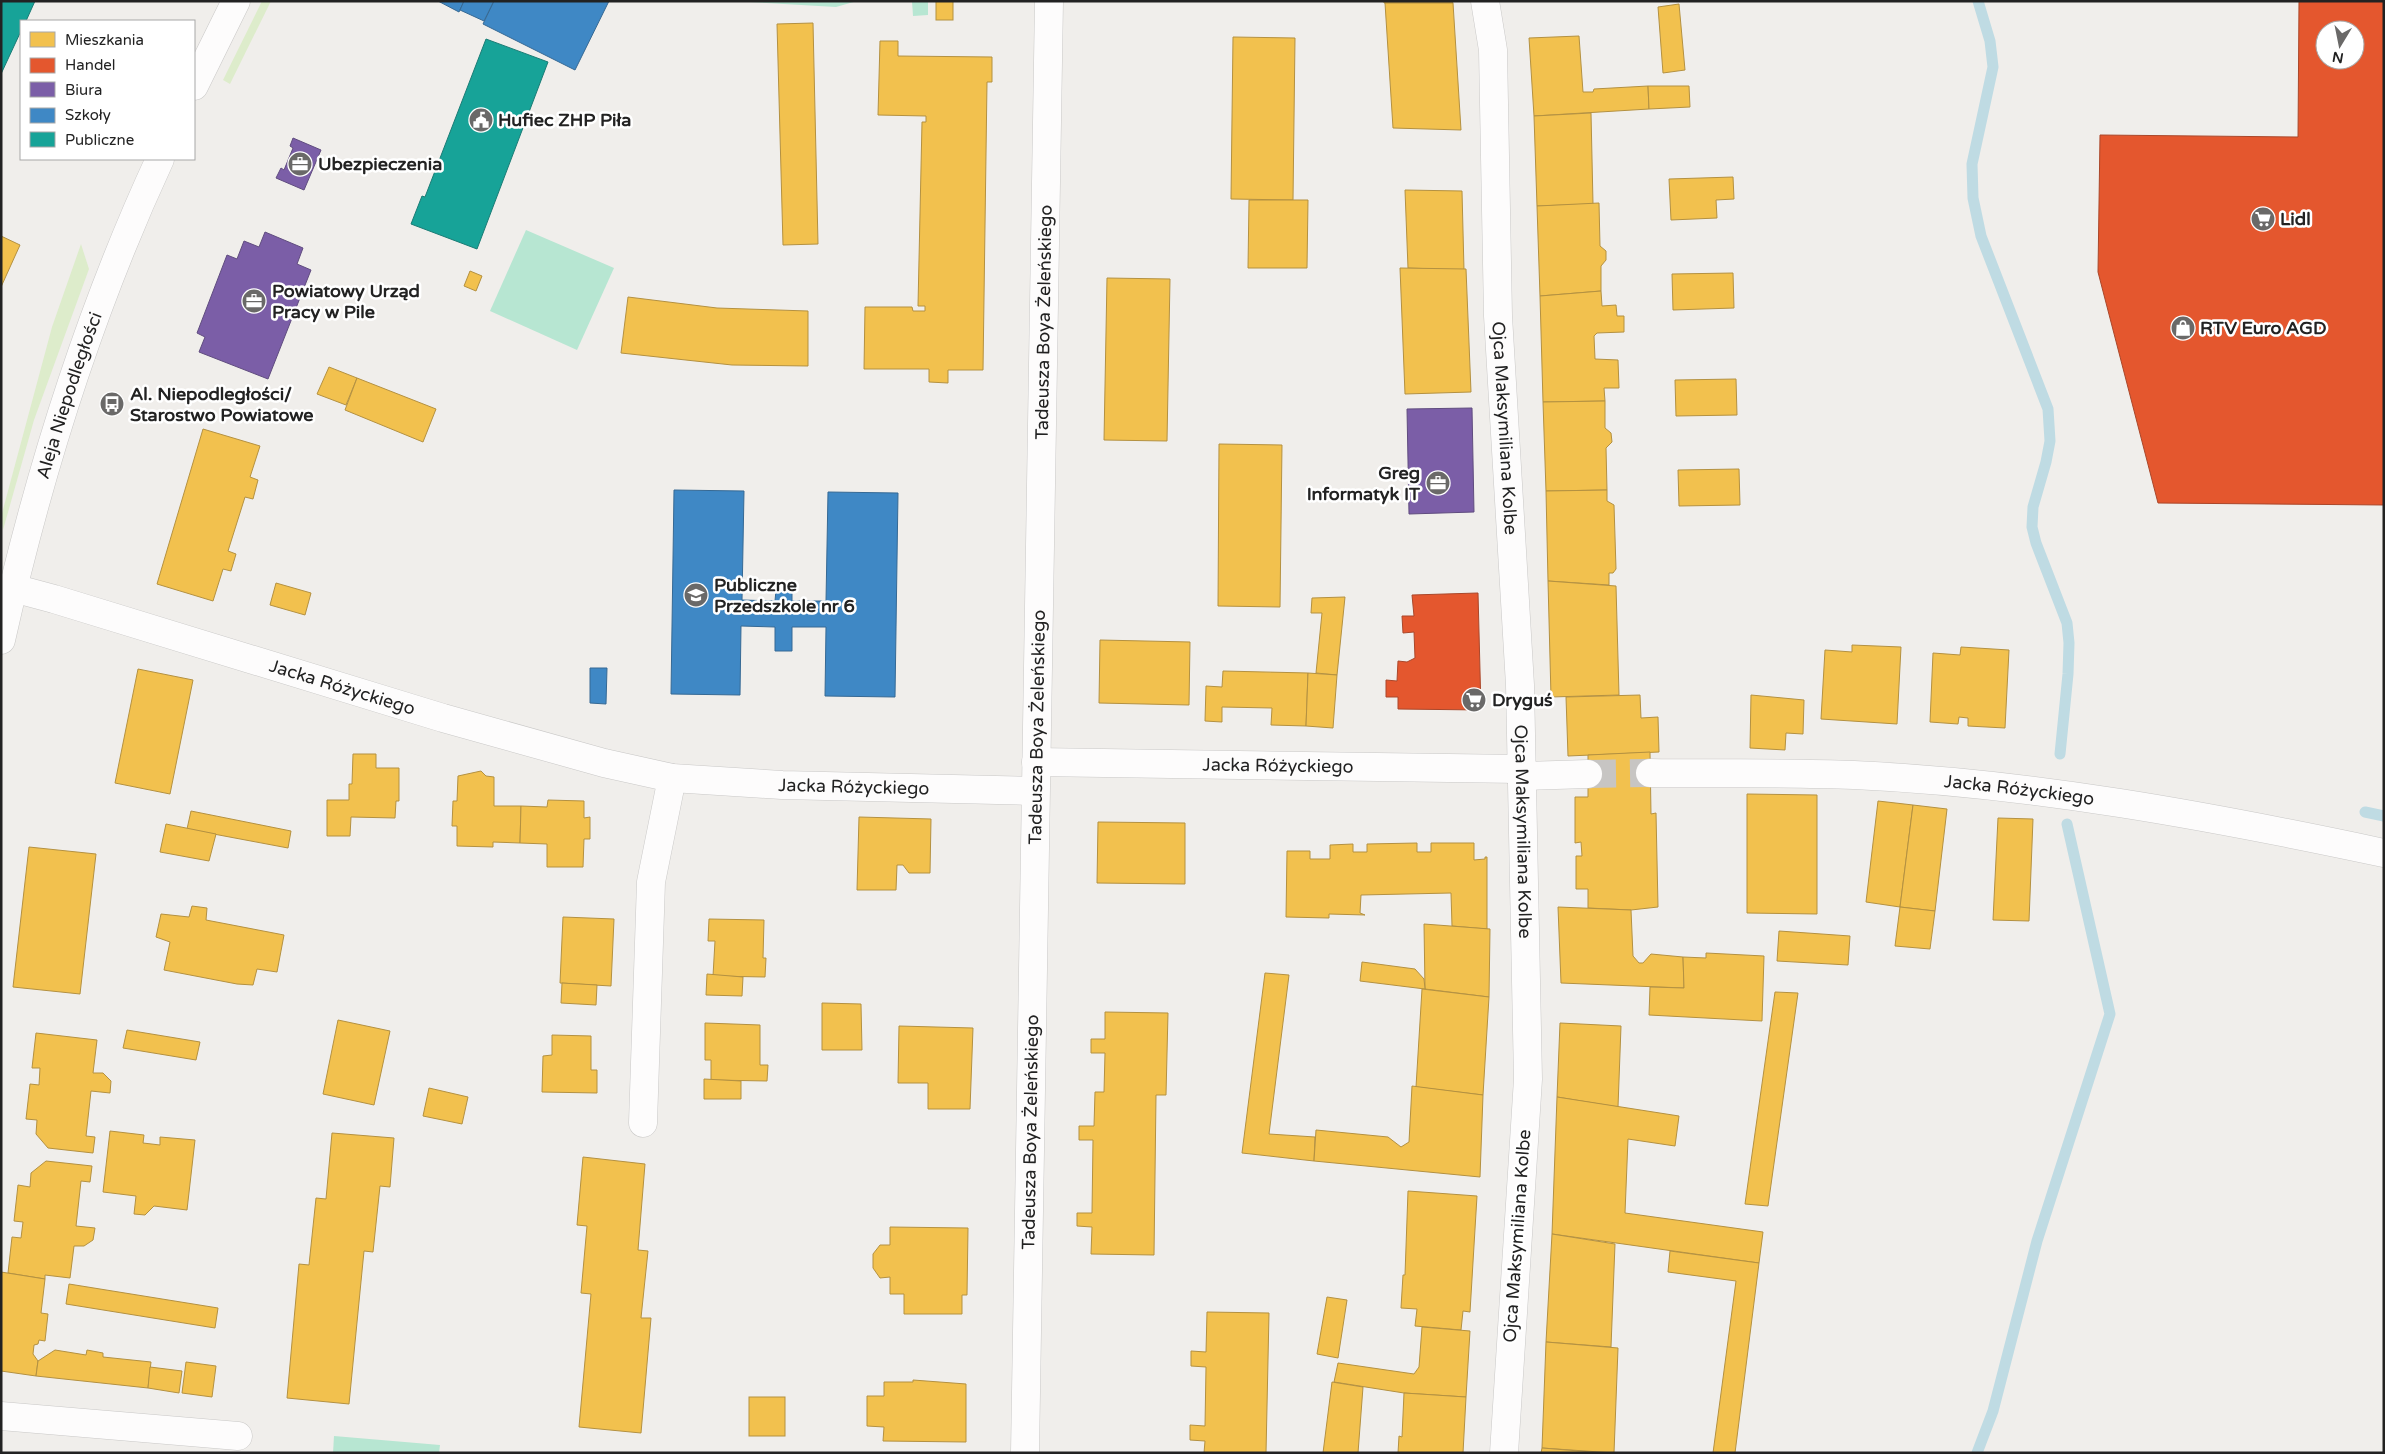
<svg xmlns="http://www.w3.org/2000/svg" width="2385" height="1454" viewBox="0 0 2385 1454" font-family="'Varela Round',sans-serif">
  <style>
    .grass { fill: #ddeccb }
    .pitch { fill: #b7e6d2 }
    .homes { fill: #f2c14e; stroke: #b49141 }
    .shops { fill: #e4572e; stroke: #aa472a; fill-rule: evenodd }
    .offices { fill: #7b5ea7; stroke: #604c7f }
    .schools { fill: #3f88c5; stroke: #366994 }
    .public { fill: #17a398; stroke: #1a7c75 }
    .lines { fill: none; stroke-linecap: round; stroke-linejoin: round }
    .stream { stroke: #bfdbe3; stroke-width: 11 }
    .minor-tunnel { stroke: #c7c5c3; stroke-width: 28; stroke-dasharray: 28 14; stroke-linecap: butt }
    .minor-casing { stroke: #c9c8c7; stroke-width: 29 }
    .minor { stroke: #fdfcfc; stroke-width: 28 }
    .labels { text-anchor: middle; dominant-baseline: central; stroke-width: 5; stroke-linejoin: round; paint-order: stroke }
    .poi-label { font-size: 18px; font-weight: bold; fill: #222; stroke: #fff; text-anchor: start }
    .street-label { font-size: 18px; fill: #222; stroke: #fff }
  </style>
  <rect width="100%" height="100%" fill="#f0eeeb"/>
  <g class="grass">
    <polygon points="262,1 271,1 230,84 223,80"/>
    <polygon points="81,244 89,269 34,420 3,530 1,517 52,327"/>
  </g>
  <g class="pitch">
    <polygon points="732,1 857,1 836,7"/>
    <polygon points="912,1 928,1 928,15 913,16"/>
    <polygon points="526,230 614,268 577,350 490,311"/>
    <polygon points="334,1436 440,1445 439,1453 333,1453"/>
  </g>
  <g class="homes">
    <rect x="936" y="1" width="17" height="19"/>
    <polygon points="1384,1 1452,1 1453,3 1384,3"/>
    <polygon points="1385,3 1453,3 1461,130 1393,128"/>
    <polygon points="1679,4 1685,70 1663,73 1658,7"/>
    <polygon points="813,23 818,244 783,245 777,24"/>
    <polygon points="1579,36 1583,92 1593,92 1594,89 1648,86 1649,109 1534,116 1529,38"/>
    <polygon points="1233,37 1295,38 1293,200 1231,199"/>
    <polygon points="880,41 898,41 898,56 992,57 992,82 987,82 983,370 948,370 948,383 929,382 929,369 864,369 865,307 912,307 913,311 925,311 925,306 918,306 922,122 926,122 926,116 878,115"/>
    <polygon points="1648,86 1689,86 1690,107 1649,109"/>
    <polygon points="1591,113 1593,204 1537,206 1534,116"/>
    <polygon points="1733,177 1734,199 1716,200 1717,218 1671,220 1669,179"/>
    <polygon points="1405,190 1462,191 1464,270 1408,268"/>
    <polygon points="1249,200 1308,200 1307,268 1248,268"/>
    <polygon points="1599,203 1600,246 1606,251 1606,260 1601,266 1601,291 1540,296 1537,206"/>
    <polygon points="1,236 20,245 1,287"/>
    <polygon points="1400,268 1466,269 1471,392 1405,394"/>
    <polygon points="470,271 482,276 476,291 464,286"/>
    <polygon points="1733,273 1734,308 1673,310 1672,274"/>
    <polygon points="1107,278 1170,279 1167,441 1104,440"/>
    <polygon points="1601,291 1602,306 1616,305 1617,316 1624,316 1624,332 1597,333 1594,336 1595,359 1618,360 1619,388 1604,388 1605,401 1543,402 1540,296"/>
    <polygon points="628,297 717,308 808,311 808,366 732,365 621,353"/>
    <polygon points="329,367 357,378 346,405 317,394"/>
    <polygon points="357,378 436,409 423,442 345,410"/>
    <polygon points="1736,379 1737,415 1676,416 1675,380"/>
    <polygon points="1605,401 1605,428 1611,433 1612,442 1606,448 1607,490 1546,491 1543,402"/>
    <polygon points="203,429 260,446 250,477 258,480 253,499 245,497 228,551 236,554 231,571 223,569 213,601 157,584"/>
    <polygon points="1219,444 1282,445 1280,607 1218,606"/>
    <polygon points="1739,469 1740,505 1679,506 1678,470"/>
    <polygon points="1607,490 1607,501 1614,505 1616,569 1613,573 1609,573 1609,585 1548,581 1546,491"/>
    <polygon points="1548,581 1616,586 1619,695 1551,697"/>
    <polygon points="276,583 311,593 305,615 270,605"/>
    <polygon points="1345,597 1337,675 1316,673 1322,613 1311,613 1312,598"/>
    <polygon points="1100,640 1190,642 1189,705 1099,703"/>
    <polygon points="1852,645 1901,647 1897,724 1821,719 1825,650 1852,652"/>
    <polygon points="1961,647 2009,650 2005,728 1968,726 1968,718 1959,717 1958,724 1930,722 1933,653 1960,655"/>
    <polygon points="138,669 193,680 170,794 115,783"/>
    <polygon points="1223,671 1308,673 1306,726 1271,725 1272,708 1222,707 1222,722 1205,721 1206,686 1222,687"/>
    <polygon points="1308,673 1337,675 1333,728 1306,726"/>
    <polygon points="1640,695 1641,718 1658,717 1659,752 1568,756 1566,697"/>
    <polygon points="1751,695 1804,700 1803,734 1786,733 1785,750 1750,748"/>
    <polygon points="1650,752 1651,814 1656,813 1658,907 1631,910 1588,908 1588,889 1576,889 1576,856 1582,856 1581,842 1575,843 1575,797 1588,797 1588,755"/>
    <polygon points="353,754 376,754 376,768 399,768 399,801 396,801 395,818 351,817 350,836 327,836 327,800 349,800 349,784 352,784"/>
    <polygon points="481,771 486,776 494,777 494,806 521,806 520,843 493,842 493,847 457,846 457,826 452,826 453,801 457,801 458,776"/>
    <polygon points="1747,794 1817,795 1817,914 1747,913"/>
    <polygon points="548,800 584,801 584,818 590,817 590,839 584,839 583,867 547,867 547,844 520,843 521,806 547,807"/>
    <polygon points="1878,801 1913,805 1900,907 1866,902"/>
    <polygon points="1913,805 1947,809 1935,911 1900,907"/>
    <polygon points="191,811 291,831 288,848 187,829"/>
    <polygon points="859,817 931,819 930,873 909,873 903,865 897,865 896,890 857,890"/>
    <polygon points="1998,818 2033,819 2029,921 1993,920"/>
    <polygon points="1098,822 1185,823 1185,884 1097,883"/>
    <polygon points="166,824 216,834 209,861 160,852"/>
    <polygon points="1417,843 1417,852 1431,852 1431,843 1474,843 1474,860 1485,859 1485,857 1487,857 1487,929 1452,926 1451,893 1361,895 1360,913 1365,915 1329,914 1329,918 1286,917 1287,851 1310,851 1310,859 1330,859 1330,845 1353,844 1353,852 1367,852 1367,844"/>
    <polygon points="29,847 96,854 80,994 13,987"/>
    <polygon points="192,906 207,908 206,920 284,935 277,972 257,969 253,985 237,984 164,970 170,942 156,937 161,914 189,917"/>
    <polygon points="1558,907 1631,910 1633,956 1639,963 1643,963 1651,954 1683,957 1684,988 1561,983"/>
    <polygon points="1900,907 1935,911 1930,949 1895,946"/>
    <polygon points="563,917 614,919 611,986 560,983"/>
    <polygon points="709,919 764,920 763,958 766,958 765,977 713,976 715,941 708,941"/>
    <polygon points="1424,924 1490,929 1489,997 1425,989"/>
    <polygon points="1779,931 1850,936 1848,965 1777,961"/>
    <polygon points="1706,953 1764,956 1762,1021 1649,1015 1650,987 1684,988 1683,957 1706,958"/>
    <polygon points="1362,962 1415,969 1424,979 1425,989 1360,981"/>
    <polygon points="1265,973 1289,975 1269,1134 1315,1137 1314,1161 1242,1153"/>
    <polygon points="707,974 743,977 742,996 706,995"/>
    <polygon points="562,983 597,985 596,1005 561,1003"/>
    <polygon points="1422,989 1489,997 1483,1095 1416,1087"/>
    <polygon points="1775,992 1798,993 1768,1206 1745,1204"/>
    <polygon points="822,1003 861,1004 862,1050 822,1050"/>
    <polygon points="1105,1012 1168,1013 1166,1095 1156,1095 1154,1255 1091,1254 1092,1227 1077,1226 1077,1213 1092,1213 1093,1140 1079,1140 1079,1126 1094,1126 1095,1092 1104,1092 1105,1053 1091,1053 1091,1039 1105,1039"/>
    <polygon points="338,1020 390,1031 374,1105 323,1094"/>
    <polygon points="705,1023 760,1025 760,1065 768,1065 767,1081 711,1080 711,1060 705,1060"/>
    <polygon points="1560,1023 1621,1026 1618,1107 1557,1097"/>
    <polygon points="899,1026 973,1028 970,1109 928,1109 928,1083 898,1083"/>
    <polygon points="127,1030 200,1042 196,1060 123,1048"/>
    <polygon points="36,1033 97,1040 93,1073 103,1073 111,1081 110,1093 91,1091 86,1136 95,1137 93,1153 48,1148 36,1134 37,1120 26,1119 30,1084 39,1085 40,1068 32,1068"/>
    <polygon points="552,1035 591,1036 591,1070 597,1070 597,1093 542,1092 543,1056 552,1055"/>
    <polygon points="704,1079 741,1081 741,1099 704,1099"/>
    <polygon points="1412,1086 1483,1095 1480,1177 1314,1161 1316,1130 1388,1137 1401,1147 1409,1142"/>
    <polygon points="429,1088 468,1097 462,1124 423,1116"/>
    <polygon points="1557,1097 1679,1116 1675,1146 1628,1139 1625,1213 1763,1232 1759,1263 1552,1234"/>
    <polygon points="110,1131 144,1135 143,1143 160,1145 160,1137 195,1140 187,1210 154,1206 145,1215 134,1214 136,1196 103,1192"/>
    <polygon points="332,1133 394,1138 390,1187 380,1186 373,1252 364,1251 349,1404 287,1398 299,1264 309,1265 316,1198 326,1199"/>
    <polygon points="583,1157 645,1164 638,1250 648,1251 641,1318 651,1318 641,1433 579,1427 591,1294 581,1293 587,1226 577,1225"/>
    <polygon points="46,1161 92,1166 90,1182 81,1181 76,1226 95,1228 93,1240 84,1246 74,1246 70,1278 45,1275 45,1279 8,1273 12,1237 21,1238 23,1222 14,1221 18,1185 30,1187 31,1173"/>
    <polygon points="1408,1191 1477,1196 1470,1312 1463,1311 1461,1330 1415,1326 1417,1309 1401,1308 1403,1275 1405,1275"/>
    <polygon points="890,1227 968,1228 967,1295 962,1295 962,1314 904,1314 904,1294 890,1294 890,1277 880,1278 873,1268 873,1254 880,1245 890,1245"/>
    <polygon points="1552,1234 1615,1244 1611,1347 1546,1342"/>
    <polygon points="1670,1251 1759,1263 1735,1453 1713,1453 1736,1281 1668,1272"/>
    <polygon points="1,1272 45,1279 41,1313 48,1314 45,1341 39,1340 38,1344 34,1345 33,1354 38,1361 36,1376 1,1371"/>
    <polygon points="69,1284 218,1308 215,1328 66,1304"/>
    <polygon points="1327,1297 1347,1300 1338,1358 1317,1354"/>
    <polygon points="1207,1312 1269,1313 1266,1453 1204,1453 1205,1441 1190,1440 1190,1425 1205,1426 1206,1367 1191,1366 1191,1351 1206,1352"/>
    <polygon points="1422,1327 1470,1331 1466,1397 1404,1393 1334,1382 1338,1363 1414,1374 1419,1367"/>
    <polygon points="1546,1342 1618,1348 1614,1453 1542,1448"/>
    <polygon points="55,1350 86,1355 87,1350 103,1353 103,1357 151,1362 148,1388 36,1376 38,1361"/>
    <polygon points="186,1362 216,1366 212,1397 182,1393"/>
    <polygon points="150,1367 182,1371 179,1393 148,1388"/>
    <polygon points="913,1380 966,1384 966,1442 883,1441 884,1427 867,1426 867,1396 884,1396 884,1382 913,1382"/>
    <polygon points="1332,1382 1363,1387 1358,1453 1323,1453"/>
    <polygon points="1404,1393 1466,1397 1463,1453 1398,1453 1399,1436 1402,1437"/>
    <rect x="749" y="1397" width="36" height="39"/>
    <polygon points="1542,1448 1604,1453 1541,1453"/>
  </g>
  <g class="shops">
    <path d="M2299,1H2384V505L2158,503L2098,272L2100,135L2298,137ZM2325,30H2355V60H2325Z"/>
    <polygon points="1478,593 1481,710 1398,709 1398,697 1386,697 1386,680 1397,681 1398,661 1407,662 1415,658 1414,632 1403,633 1402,616 1414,616 1412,595"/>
  </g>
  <g class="offices">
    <polygon points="293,138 321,150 304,190 276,178 281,168 284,170 293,148 290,146"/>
    <polygon points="265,232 303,248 297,264 311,270 268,379 199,352 205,337 197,333 227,255 237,259 244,241 259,247"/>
    <polygon points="1472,408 1474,512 1409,514 1407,409"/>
  </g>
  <g class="schools">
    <polygon points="438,1 464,1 459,12"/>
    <polygon points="464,1 494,1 484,21 460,10"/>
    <polygon points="494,1 609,1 575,70 483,24"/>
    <polygon points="674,490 744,491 742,600 775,601 776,590 792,589 792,601 826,601 828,492 898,493 895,697 825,696 826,627 792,627 792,651 775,651 775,627 741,626 740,695 671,694"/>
    <polygon points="590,668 607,668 606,704 590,703"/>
  </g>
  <g class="public">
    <polygon points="1,1 35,1 26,21 21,21 21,31 1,74"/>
    <polygon points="486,39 548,62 477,249 411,224 422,196 425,197"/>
  </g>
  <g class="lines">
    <g class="stream">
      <polyline points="1978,1 1990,41 1993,67 1972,164 1973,198 1981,236 2048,409 2050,441 2046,462 2033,507 2032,527 2036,543 2067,623 2069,643 2068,674 2060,754"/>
      <polyline points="2365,812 2384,816"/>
      <polyline points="1977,1453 1993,1411 2037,1241 2110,1014 2067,824"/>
    </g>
    <polyline class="minor-tunnel" points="1588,774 1650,773"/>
    <defs>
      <g id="minor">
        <path id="s1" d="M1485,1L1493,50L1498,316L1520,685L1528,1079L1504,1453"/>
        <polyline points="194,86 236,1"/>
        <path id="s2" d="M13,588L54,599L443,718L604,763L672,778L782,785L1035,791"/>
        <path id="s3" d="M1,640C38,475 89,312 160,159"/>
        <path id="s4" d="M1036,762L1520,769"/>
        <path id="s5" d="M1650,773C1718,774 1786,772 1854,775C2032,783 2210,816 2384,853"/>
        <polyline points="1520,776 1588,774"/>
        <polyline points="643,1123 651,882 672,778"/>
        <polyline points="1,1416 238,1436"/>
        <path id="s6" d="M1025,1453L1049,1"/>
      </g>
    </defs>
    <use href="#minor" class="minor-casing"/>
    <use href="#minor" class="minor"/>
  </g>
  <defs>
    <symbol id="civic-disc" viewBox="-11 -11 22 22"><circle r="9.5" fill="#6a6968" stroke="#fff"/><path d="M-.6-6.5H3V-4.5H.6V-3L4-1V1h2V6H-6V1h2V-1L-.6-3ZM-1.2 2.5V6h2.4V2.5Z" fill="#fff"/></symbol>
    <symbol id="office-disc" viewBox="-11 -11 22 22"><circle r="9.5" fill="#6a6968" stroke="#fff"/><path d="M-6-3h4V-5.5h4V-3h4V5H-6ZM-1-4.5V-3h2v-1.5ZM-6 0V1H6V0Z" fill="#fff"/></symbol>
    <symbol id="supermarket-disc" viewBox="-11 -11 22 22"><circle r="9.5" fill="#6a6968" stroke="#fff"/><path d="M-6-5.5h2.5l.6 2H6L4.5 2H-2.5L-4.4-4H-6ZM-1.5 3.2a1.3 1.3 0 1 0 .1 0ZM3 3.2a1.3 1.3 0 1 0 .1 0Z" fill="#fff"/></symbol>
    <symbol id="shop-disc" viewBox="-11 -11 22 22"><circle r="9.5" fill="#6a6968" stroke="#fff"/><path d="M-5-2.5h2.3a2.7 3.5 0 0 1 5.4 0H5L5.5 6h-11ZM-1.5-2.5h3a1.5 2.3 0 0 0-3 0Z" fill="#fff"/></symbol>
    <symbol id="bus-disc" viewBox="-11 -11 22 22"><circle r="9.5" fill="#6a6968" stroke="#fff"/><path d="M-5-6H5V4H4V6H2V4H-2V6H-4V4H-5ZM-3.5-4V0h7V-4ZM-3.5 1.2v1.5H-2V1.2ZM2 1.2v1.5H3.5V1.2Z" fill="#fff"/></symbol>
    <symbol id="school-disc" viewBox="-11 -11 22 22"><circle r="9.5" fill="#6a6968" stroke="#fff"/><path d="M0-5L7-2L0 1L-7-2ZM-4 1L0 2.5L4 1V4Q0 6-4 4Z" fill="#fff"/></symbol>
  </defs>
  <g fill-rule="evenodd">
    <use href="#civic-disc" x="467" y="106" width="28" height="28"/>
    <use href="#office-disc" x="286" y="150" width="28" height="28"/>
    <use href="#supermarket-disc" x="2249" y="205" width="28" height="28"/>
    <use href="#office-disc" x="240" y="287" width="28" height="28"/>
    <use href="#shop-disc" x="2169" y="314" width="28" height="28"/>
    <use href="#bus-disc" x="98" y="390" width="28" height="28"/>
    <use href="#office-disc" x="1424" y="469" width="28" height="28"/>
    <use href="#school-disc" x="682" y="581" width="28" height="28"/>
    <use href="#supermarket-disc" x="1460" y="686" width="28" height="28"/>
  </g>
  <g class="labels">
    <g class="poi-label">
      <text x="498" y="120">Hufiec ZHP Piła</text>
      <text x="318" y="164">Ubezpieczenia</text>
      <text x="2280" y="219">Lidl</text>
      <text x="272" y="291">Powiatowy Urząd<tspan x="272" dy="21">Pracy w Pile</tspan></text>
      <text x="2200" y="328">RTV Euro AGD</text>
      <text x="130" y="394">Al. Niepodległości/<tspan x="130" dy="21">Starostwo Powiatowe</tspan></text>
      <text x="1420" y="473" text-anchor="end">Greg<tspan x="1420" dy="21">Informatyk IT</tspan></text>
      <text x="714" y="585">Publiczne<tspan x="714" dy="21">Przedszkole nr 6</tspan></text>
      <text x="1492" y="700">Dryguś</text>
    </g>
    <g class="street-label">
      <text stroke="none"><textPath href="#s6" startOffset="1131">Tadeusza Boya Żeleńskiego</textPath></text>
      <text stroke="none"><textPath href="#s3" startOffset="254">Aleja Niepodległości</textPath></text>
      <text stroke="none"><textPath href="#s1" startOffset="428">Ojca Maksymiliana Kolbe</textPath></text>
      <text stroke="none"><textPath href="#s2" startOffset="344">Jacka Różyckiego</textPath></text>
      <text stroke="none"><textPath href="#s6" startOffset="726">Tadeusza Boya Żeleńskiego</textPath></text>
      <text stroke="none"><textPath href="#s4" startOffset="242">Jacka Różyckiego</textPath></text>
      <text stroke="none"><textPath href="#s2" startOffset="868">Jacka Różyckiego</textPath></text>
      <text stroke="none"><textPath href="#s5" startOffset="370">Jacka Różyckiego</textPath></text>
      <text stroke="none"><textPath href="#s1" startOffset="832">Ojca Maksymiliana Kolbe</textPath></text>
      <text stroke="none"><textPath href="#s6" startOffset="321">Tadeusza Boya Żeleńskiego</textPath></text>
      <text transform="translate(1517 1236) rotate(-86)">Ojca Maksymiliana Kolbe</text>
    </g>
  </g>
  <rect width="2385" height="1454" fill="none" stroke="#222222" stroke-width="5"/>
  <rect x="20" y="20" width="175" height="140" fill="#ffffff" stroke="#a7a7a7"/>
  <rect x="30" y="32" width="25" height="15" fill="#f2c14e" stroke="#a7a7a7"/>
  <text x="65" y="45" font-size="15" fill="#222222">Mieszkania</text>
  <rect x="30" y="58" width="25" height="15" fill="#e4572e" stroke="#a7a7a7"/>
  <text x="65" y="70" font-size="15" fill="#222222">Handel</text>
  <rect x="30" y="82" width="25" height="15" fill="#7b5ea7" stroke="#a7a7a7"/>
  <text x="65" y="95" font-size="15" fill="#222222">Biura</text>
  <rect x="30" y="108" width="25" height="15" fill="#3f88c5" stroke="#a7a7a7"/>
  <text x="65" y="120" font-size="15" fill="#222222">Szkoły</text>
  <rect x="30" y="132" width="25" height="15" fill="#17a398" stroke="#a7a7a7"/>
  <text x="65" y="145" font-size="15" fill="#222222">Publiczne</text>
  <g transform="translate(2340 45) rotate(190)"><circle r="24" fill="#ffffff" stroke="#a7a7a7"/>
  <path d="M0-4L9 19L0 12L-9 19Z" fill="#6a6968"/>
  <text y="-8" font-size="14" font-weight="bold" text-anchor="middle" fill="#222222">N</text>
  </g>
</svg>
